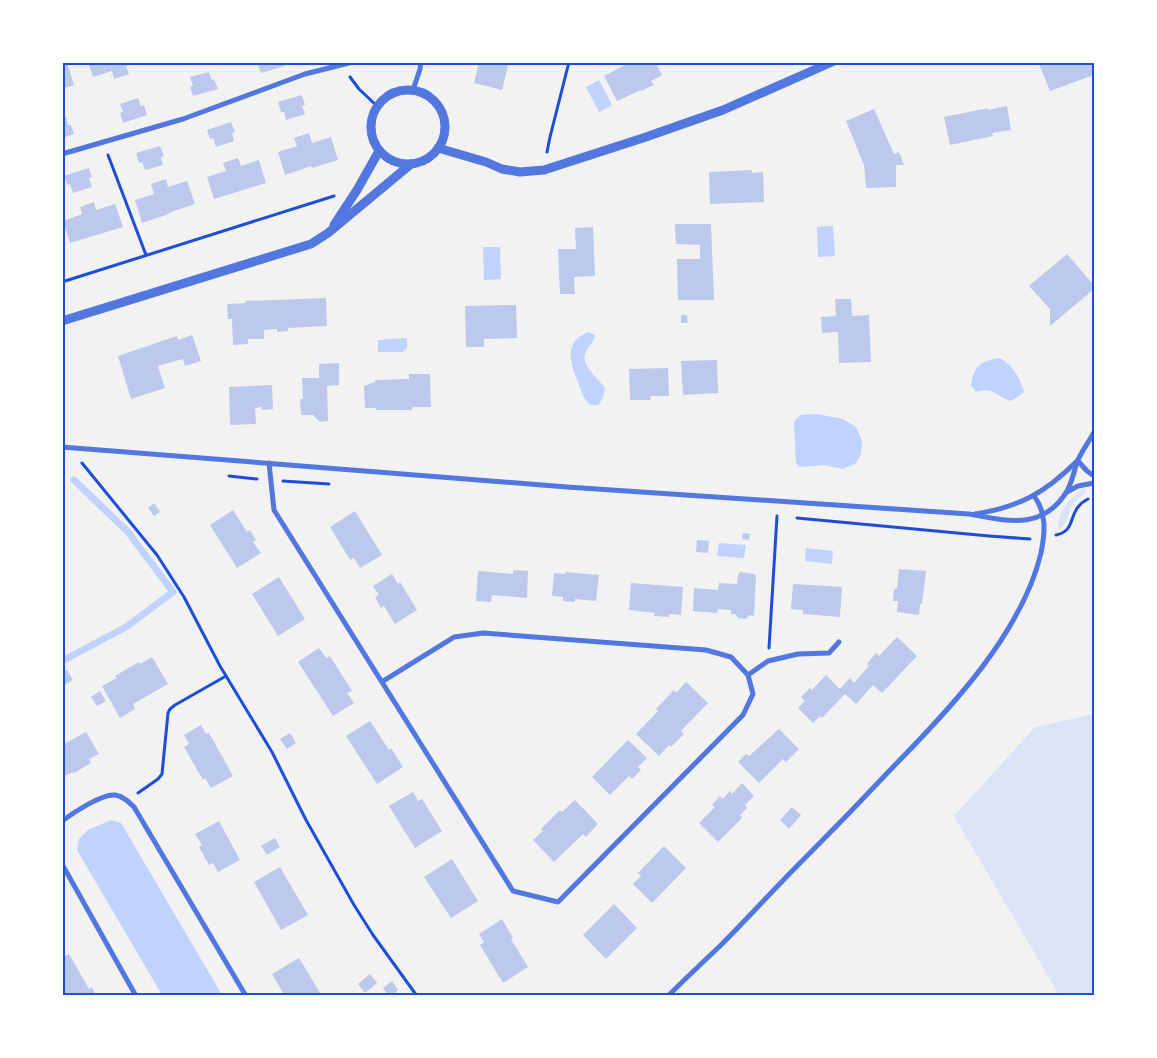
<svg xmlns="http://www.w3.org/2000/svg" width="1157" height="1058" viewBox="0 0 1157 1058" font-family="'Space Grotesk',sans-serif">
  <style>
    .green { fill: #dbe4f7 }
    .water { fill: #bfd3fe }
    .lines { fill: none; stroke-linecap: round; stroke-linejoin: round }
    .stream { stroke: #bfd3fe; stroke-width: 7 }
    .building { fill: #bdc9ec }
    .path { stroke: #1d4ed8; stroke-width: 3 }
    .minor { stroke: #5277de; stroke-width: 5 }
    .tertiary { stroke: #5277de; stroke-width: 9 }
    .neatline { fill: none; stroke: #1d4ed8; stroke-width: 2 }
  </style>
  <rect width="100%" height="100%" fill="#f2f2f2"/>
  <g class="green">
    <path d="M1083,489L1087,490C1084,496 1077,498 1073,504C1067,513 1069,523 1059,529C1055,513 1071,497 1083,489Z"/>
    <polygon points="1094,714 1094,995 1059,995 954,816 1035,727"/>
  </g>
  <g class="water">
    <polygon points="599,80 612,105 599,112 586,87"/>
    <polygon points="833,226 835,256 818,257 817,227"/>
    <polygon points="483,247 500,247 501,279 484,280"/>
    <path d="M589,332L595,335C594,343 589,345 586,352C579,364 598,378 605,388L603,398L598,405H591C582,398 582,392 578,382C570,362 563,341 589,332Z"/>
    <polygon points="407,338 407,348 402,352 378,352 378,340"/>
    <path d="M1000,358C1013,366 1020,377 1024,392L1019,396L1011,401C995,396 995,387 976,392L971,385C974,366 981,361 1000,358Z"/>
    <polygon points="817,414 843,419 856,427 862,441 861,454 856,463 843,469 824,465 800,467 796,463 794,426 795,420 801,415"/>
    <polygon points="719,543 746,545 744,558 717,556"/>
    <polygon points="806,548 833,551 832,564 805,561"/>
    <polygon points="111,820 121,823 222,995 162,995 77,850 79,839 88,830"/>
  </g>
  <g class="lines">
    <polyline class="stream" points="62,661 126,627 173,592 128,532 74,480"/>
  </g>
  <g class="building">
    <polygon points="67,62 74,85 62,89 62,64"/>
    <polygon points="88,62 137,62 137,63 126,66 129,74 114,79 112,71 93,77"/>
    <polygon points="261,62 285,62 285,66 261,73 258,64"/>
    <polygon points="479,62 509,62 502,90 474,83"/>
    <polygon points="631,62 655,62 662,75 651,81 654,85 641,91 641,90 617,101 604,76"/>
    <polygon points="1045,62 1094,62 1094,75 1050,91 1039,64"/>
    <polygon points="209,72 212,80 214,79 218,89 193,96 190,87 193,86 190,77"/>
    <polygon points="302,95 305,105 302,106 305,114 286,120 284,112 281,112 278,102"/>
    <polygon points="138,98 141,106 144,105 147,115 123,123 120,113 123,112 120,104"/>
    <polygon points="1007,106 1011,130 992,133 993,136 950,145 944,117 988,108 988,110"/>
    <polygon points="874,109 894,154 899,152 904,165 896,165 896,187 866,188 864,165 846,121"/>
    <polygon points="66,117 68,125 71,125 74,134 62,138 62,118"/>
    <polygon points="231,122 235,132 232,133 234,141 216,147 213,138 210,139 207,130"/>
    <polygon points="309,133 312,143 331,137 338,160 312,168 311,166 285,175 278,152 297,146 294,138"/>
    <polygon points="160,146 164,156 161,157 163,165 145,170 142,162 139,163 136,153"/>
    <polygon points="238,158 241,166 259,160 266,183 214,199 207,177 226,171 223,163"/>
    <polygon points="89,168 92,177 89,178 92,187 73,193 70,184 68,185 64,176"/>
    <polygon points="752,170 752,173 763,172 764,202 710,204 709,172"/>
    <polygon points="166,179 168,187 187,181 195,204 168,213 169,214 142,223 135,200 154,194 151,184"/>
    <polygon points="94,202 96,210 115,204 123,227 70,243 63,221 82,214 80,207"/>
    <polygon points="675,224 711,224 714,300 678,300 677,259 700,259 700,245 676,244"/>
    <polygon points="593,227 595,276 574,277 575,294 560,294 558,249 576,249 575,228"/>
    <polygon points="1067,254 1091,282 1094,283 1094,289 1050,326 1050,309 1029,286"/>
    <polygon points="326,298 327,326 288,328 288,331 277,332 277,329 264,330 264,339 248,339 248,344 233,345 232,319 228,319 227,304 246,303 245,301"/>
    <polygon points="835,299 851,299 852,316 869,315 871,362 839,363 838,332 822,333 821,317 836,316"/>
    <polygon points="516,305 517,338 484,339 484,347 466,347 465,306"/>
    <polygon points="681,315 687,315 688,323 681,323"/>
    <polygon points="192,335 201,361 185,366 183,359 158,366 165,388 131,399 118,356 177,336 178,340"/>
    <polygon points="717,360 718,393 683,395 681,361"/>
    <polygon points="339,363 339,385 327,386 328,421 320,422 313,415 301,415 300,399 303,399 302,378 319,378 319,364"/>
    <polygon points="668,368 669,396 650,396 651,400 630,400 629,369"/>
    <polygon points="409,374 430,374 431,407 413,407 412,410 376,410 376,408 365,408 364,386 375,382 375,380 409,379"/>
    <polygon points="272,385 273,409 262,410 262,407 255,408 256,424 230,425 229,387"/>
    <polygon points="154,503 160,512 154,516 148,508"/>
    <polygon points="233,510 247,532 250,530 256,540 253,542 261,553 237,568 210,525"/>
    <polygon points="355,511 382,555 360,568 354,558 350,560 330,527"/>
    <polygon points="743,533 750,534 749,540 742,539"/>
    <polygon points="697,540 709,541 708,553 696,552"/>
    <polygon points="899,569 926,571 922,604 920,604 919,615 897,612 898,601 893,601 894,589 897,589"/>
    <polygon points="513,570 528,571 527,598 492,595 491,602 476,601 478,571 513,574"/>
    <polygon points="565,572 599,575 596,601 575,599 575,602 563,601 563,597 552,596 554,573 565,574"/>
    <polygon points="740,572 754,574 756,576 754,616 749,615 746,619 738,618 735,614 731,614 731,610 718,609 717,613 693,611 694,588 718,590 719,583 737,584 738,575"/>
    <polygon points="392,574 398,584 400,582 417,610 395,624 384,606 381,608 375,597 379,595 373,586"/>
    <polygon points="279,577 305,619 278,636 252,594"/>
    <polygon points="631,583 683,587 681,615 669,614 669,617 654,616 655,613 629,610"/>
    <polygon points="793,584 842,587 840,617 803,614 803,610 791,609"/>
    <polygon points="897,637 917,656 882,693 873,685 856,704 845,694 822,718 820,716 813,723 798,708 805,701 801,697 810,688 812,690 826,675 840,689 850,678 854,683 869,666 867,664 876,653 879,656"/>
    <polygon points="319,648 326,658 330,656 352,691 347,693 354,703 333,716 298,662"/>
    <polygon points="152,657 168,684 133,704 135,709 120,718 102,686 117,678 115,676 139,662 140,664"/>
    <polygon points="67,670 73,680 62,686 62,672"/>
    <polygon points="686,682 708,703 681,731 684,734 671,747 669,745 659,756 636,734 658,711 656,709 674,690 676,693"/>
    <polygon points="100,691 106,701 97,706 91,697"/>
    <polygon points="370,721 389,750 391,748 403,767 377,784 346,736"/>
    <polygon points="201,725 206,734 209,733 233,776 211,788 205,778 203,780 184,747 189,744 184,735"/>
    <polygon points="779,729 799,749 786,762 783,759 759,783 738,762 746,754 749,756"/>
    <polygon points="86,732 99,754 89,759 91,763 74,773 73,772 62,777 62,745"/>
    <polygon points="290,733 296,743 287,749 280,739"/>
    <polygon points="628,740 647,758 638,767 641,770 632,779 629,776 610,795 592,777"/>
    <polygon points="742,783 754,796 745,805 747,808 740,815 742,818 718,842 699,823 715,807 712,805 720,796 723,799 730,791 732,794"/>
    <polygon points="413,792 418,801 422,799 442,831 415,848 389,806"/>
    <polygon points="575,800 598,824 586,837 583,834 554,862 533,840 543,831 541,829 560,810 562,812"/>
    <polygon points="792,807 801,815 789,829 780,820"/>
    <polygon points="219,821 240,860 218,872 213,863 209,865 199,847 202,845 195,834"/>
    <polygon points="275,838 280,847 267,855 261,846"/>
    <polygon points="664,846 686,868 652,903 633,884 641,876 638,873"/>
    <polygon points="452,859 478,901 451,918 424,877"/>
    <polygon points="280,867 308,915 281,930 254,882"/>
    <polygon points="614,904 637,928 606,959 583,935"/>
    <polygon points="502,919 513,938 511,939 528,967 503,983 480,945 484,942 479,934"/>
    <polygon points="69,954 89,989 92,987 96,996 62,996 62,958"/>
    <polygon points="299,958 322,996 285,996 272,974"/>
    <polygon points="370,974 377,983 365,993 358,984"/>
    <polygon points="392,981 398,990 391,996 389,996 383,988"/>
  </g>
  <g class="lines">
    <g class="path">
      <polyline points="350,77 359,89 377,106"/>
      <polyline points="547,152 550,137 569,62"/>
      <polyline points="108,155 146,255"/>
      <polyline points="62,282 334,196"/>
      <polyline points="82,463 157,555 184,597 220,666 272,752 306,820 354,905 373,935 417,996"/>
      <polyline points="229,476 257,479"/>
      <polyline points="283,481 329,484"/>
      <polyline points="797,518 989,536 1030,539"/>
      <path d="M1056,535C1074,531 1069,519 1078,507C1081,503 1084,501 1088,499"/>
      <polyline points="769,648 777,516"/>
      <polyline points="138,793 158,779 162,774 168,713 170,709 175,705 226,676"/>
    </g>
    <g class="minor">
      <polyline points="413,90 420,69 421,62"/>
      <polyline points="62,154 183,119 305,74 353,62"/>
      <path d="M62,447L567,487L969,514C1007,521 1043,531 1067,491C1072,482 1074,472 1077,462C1081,452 1089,442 1094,432"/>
      <polyline points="1078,461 1087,471 1094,476"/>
      <polyline points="269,463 274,510 513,891 558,902 743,715 753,694 748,675 731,657 706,650 483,633 454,637 383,681"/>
      <polyline points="1067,492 1078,486 1094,483"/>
      <path d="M975,514C1019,507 1045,493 1076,462"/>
      <polyline points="748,675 768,661 798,654 829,653 839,642"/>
      <path d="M62,821C73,813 101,794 115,795C123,796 129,802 134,807L246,996"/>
      <polyline points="62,864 136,996"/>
      <path d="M668,996C685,979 703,962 720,946C748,918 774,889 802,861C833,830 864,798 894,766C950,709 1022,633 1041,553C1045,533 1047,513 1034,496"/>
    </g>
    <g class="tertiary">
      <circle cx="408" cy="127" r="37"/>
      <polyline points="438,148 486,162 502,169 520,172 544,170 643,138 723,110 832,62"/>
      <polyline points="334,225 357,190 379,151"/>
      <polyline points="62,321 311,244 328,233 411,164"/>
    </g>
  </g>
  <rect width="1157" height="1058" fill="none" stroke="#ffffff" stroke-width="128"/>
  <rect x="64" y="64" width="1029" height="930" class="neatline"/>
</svg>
